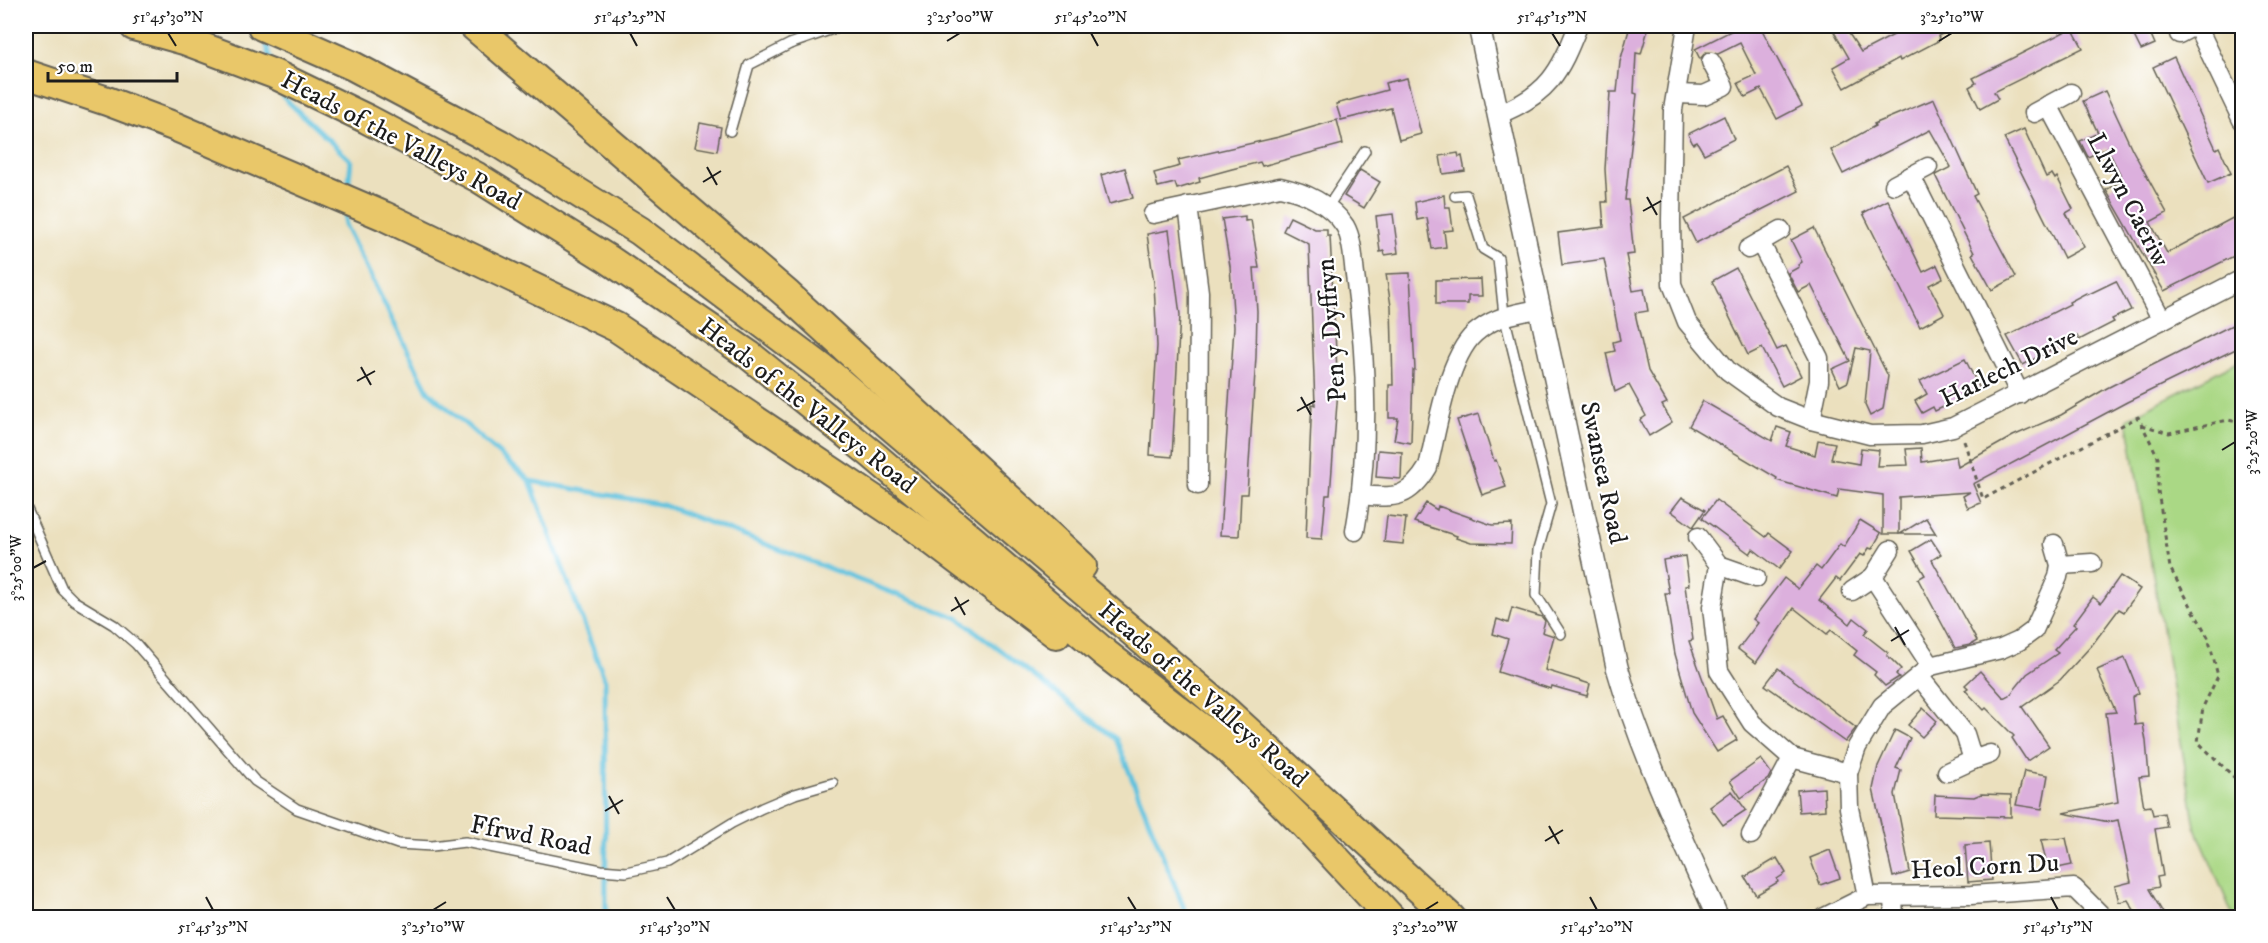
<svg xmlns="http://www.w3.org/2000/svg" width="2268" height="943" viewBox="0 0 2268 943" font-family="'IM FELL DW Pica',serif">
  <style>
    .green { fill: #aad885; stroke: #637a50; stroke-width: 1.5 }
    .lines { fill: none; stroke-linecap: round; stroke-linejoin: round }
    .stream { stroke: #5fc1dd; stroke-width: 5 }
    .building { fill: #dcb0dd }
    .service-casing { stroke: #646155; stroke-width: 12 }
    .minor-casing { stroke: #646155; stroke-width: 21 }
    .tertiary-casing { stroke: #646155; stroke-width: 24 }
    .trunk-casing { stroke: #646155; stroke-width: 32 }
    .path { stroke: #646155; stroke-width: 3; stroke-dasharray: 4.5 4.5; stroke-linecap: butt }
    .service { stroke: #fff; stroke-width: 9 }
    .minor { stroke: #fff; stroke-width: 18 }
    .tertiary { stroke: #fff; stroke-width: 21 }
    .trunk { stroke: #e9c769; stroke-width: 28 }
    .ticks { fill: none; stroke: #1c1c1c; stroke-width: 2 }
    .labels { text-anchor: middle; dominant-baseline: central; stroke-width: 4.5; stroke-linejoin: round; paint-order: stroke }
    .street-label { font-size: 26px; fill: #1c1c1c; stroke: #fff }
    .neatline { fill: none; stroke: #1c1c1c; stroke-width: 2 }
    .ticks-label { font-size: 15px; text-anchor: middle; fill: #1c1c1c }
  </style>
  <rect width="100%" height="100%" fill="#fff"/>
  <filter id="ink" filterUnits="userSpaceOnUse"><feTurbulence type="fractalNoise" baseFrequency=".0167" numOctaves="2"/><feDisplacementMap in="SourceGraphic" scale="12" xChannelSelector="R" yChannelSelector="G"/><feConvolveMatrix kernelMatrix="1 2 1 2 8 2 1 2 1" color-interpolation-filters="sRGB"/></filter>
  <filter id="wash" filterUnits="userSpaceOnUse"><feTurbulence type="fractalNoise" baseFrequency=".008" numOctaves="4" result="noise"/><feDisplacementMap in="SourceGraphic" scale="24" xChannelSelector="R" yChannelSelector="G"/><feGaussianBlur stdDeviation="1.35" result="paint"/><feColorMatrix in="noise" values="0 0 0 0 0 0 0 0 0 0 0 0 0 0 0 0 0 1.4 0 .05"/><feComposite in="paint" operator="in"/></filter>
  <g filter="url(#wash)">
    <rect width="100%" height="100%" fill="#ebe0be"/>
    <polygon class="green" points="2242,359 2242,917 2234,918 2195,826 2127,419"/>
    <g class="lines">
      <g class="stream">
        <polyline points="264,37 272,63"/>
        <polyline points="280,89 283,97 351,161 348,190"/>
        <polyline points="346,209 345,225 428,391 530,481 663,505 958,618 1116,739 1188,918"/>
        <polyline points="530,481 605,680 606,918"/>
      </g>
    </g>
    <g id="blocks">
      <g class="building">
        <polygon points="1630,26 1649,26 1641,54 1636,53 1634,93 1637,94 1625,200 1628,200 1634,254 1626,255 1633,291 1644,289 1648,311 1635,313 1648,371 1667,403 1662,405 1672,422 1649,436 1640,420 1646,416 1629,385 1615,392 1606,353 1615,351 1613,342 1620,340 1604,259 1562,265 1558,233 1604,227 1602,202 1607,202 1605,169 1610,92 1617,92 1620,62"/>
        <polygon points="1731,26 1760,26 1802,106 1777,119 1761,89 1745,97 1738,83 1756,75 1740,43 1718,54 1706,52 1700,59 1695,49 1733,30"/>
        <polygon points="1840,26 1844,26 1861,52 1911,26 1959,26 1938,36 1940,40 1900,61 1899,58 1845,88 1833,67 1849,58 1833,30"/>
        <polygon points="2129,26 2147,26 2155,44 2141,50"/>
        <polygon points="2072,28 2083,48 1994,92 1998,99 1980,109 1969,87 1976,83 1973,78"/>
        <polygon points="2174,57 2216,149 2219,147 2231,173 2208,183 2153,67"/>
        <polygon points="1407,78 1421,134 1399,140 1391,108 1341,120 1336,104 1387,90 1385,83"/>
        <polygon points="2105,91 2132,149 2167,213 2150,222 2167,253 2242,213 2242,252 2164,291 2106,190 2123,180 2107,148 2088,157 2080,141 2098,133 2083,101"/>
        <polygon points="1934,99 1977,194 1973,196 2016,277 1992,290 1972,254 1974,253 1935,175 1951,167 1930,130 1843,174 1831,150 1875,126 1874,124"/>
        <polygon points="1724,116 1734,139 1704,154 1697,142 1693,144 1688,134"/>
        <polygon points="1337,120 1343,144 1262,166 1260,162 1232,169 1199,178 1200,182 1177,189 1175,183 1158,187 1154,173 1180,166 1178,160 1279,137"/>
        <polygon points="700,123 721,127 717,151 695,147"/>
        <polygon points="2024,129 2046,177 2052,174 2055,179 2057,177 2073,209 2066,213 2084,247 2064,258 2004,138"/>
        <polygon points="1458,153 1459,157 1462,156 1465,171 1443,174 1440,156"/>
        <polygon points="1786,166 1799,191 1696,243 1684,219"/>
        <polygon points="1125,168 1133,198 1109,204 1101,175"/>
        <polygon points="1360,170 1380,182 1364,208 1344,196"/>
        <polygon points="1444,195 1445,207 1450,207 1453,230 1444,231 1446,247 1432,249 1427,218 1417,220 1415,202"/>
        <polygon points="1888,200 1923,272 1937,265 1943,278 1929,285 1944,314 1920,327 1863,213"/>
        <polygon points="1393,214 1398,253 1385,255 1384,251 1380,252 1376,216"/>
        <polygon points="1245,216 1245,221 1251,220 1259,268 1254,268 1257,311 1256,357 1247,494 1241,494 1239,536 1220,535 1234,327 1230,266 1222,219"/>
        <polygon points="1290,217 1315,229 1327,229 1327,236 1330,236 1338,390 1330,495 1326,495 1322,539 1306,538 1311,421 1312,404 1315,405 1309,244 1283,231"/>
        <polygon points="1814,228 1888,376 1883,409 1870,416 1865,405 1870,351 1856,348 1848,382 1840,386 1832,369 1850,361 1811,285 1798,292 1788,273 1799,267 1798,265 1802,262 1791,240"/>
        <polygon points="1169,230 1180,315 1172,457 1150,455 1157,346 1154,283 1147,234"/>
        <polygon points="1736,268 1777,350 1786,346 1801,376 1782,386 1762,348 1748,355 1712,281"/>
        <polygon points="1410,273 1415,370 1413,370 1411,443 1394,440 1398,418 1389,418 1389,385 1393,385 1391,306 1386,274"/>
        <polygon points="1481,279 1482,296 1468,296 1468,304 1436,304 1436,280"/>
        <polygon points="2116,281 2131,310 2112,319 2114,322 2079,340 2077,336 2023,365 2007,336 2070,304 2069,302 2086,293 2087,295"/>
        <polygon points="2242,320 2242,346 2127,402 1973,484 1981,503 1968,508 1963,496 1970,492 1899,497 1899,534 1883,534 1883,495 1839,489 1837,498 1776,480 1777,478 1689,426 1703,401 1772,441 1777,427 1791,432 1786,446 1815,455 1818,440 1835,443 1831,459 1859,464 1861,448 1879,450 1877,466 1908,465 1906,449 1921,448 1922,462 1956,456 1958,467 2013,436 2061,415 2107,388"/>
        <polygon points="1965,359 1980,389 1955,404 1954,402 1935,411 1933,407 1922,413 1915,401 1927,394 1920,381"/>
        <polygon points="1479,414 1494,461 1496,460 1506,487 1482,495 1457,420"/>
        <polygon points="1378,450 1402,452 1401,479 1376,477"/>
        <polygon points="1682,497 1705,510 1693,527 1671,511"/>
        <polygon points="1716,500 1766,537 1769,533 1793,551 1779,569 1753,549 1750,554 1702,518"/>
        <polygon points="1426,503 1437,510 1438,506 1492,525 1512,524 1511,544 1471,543 1456,538 1457,536 1414,522"/>
        <polygon points="1387,516 1406,518 1403,544 1384,542"/>
        <polygon points="1926,518 1936,534 1900,534"/>
        <polygon points="1860,520 1881,533 1872,549 1869,548 1864,556 1860,554 1840,581 1836,578 1819,600 1850,624 1854,618 1868,629 1864,634 1888,653 1887,655 1901,669 1896,674 1899,677 1885,686 1874,675 1876,672 1854,655 1857,651 1831,630 1827,634 1794,608 1756,663 1738,649 1758,623 1753,619 1784,578 1798,589 1816,566 1821,570 1840,544 1844,547"/>
        <polygon points="1931,539 1941,554 1932,560 1977,641 1970,645 1955,648 1918,579 1925,575 1911,551"/>
        <polygon points="1685,556 1689,585 1685,586 1693,640 1689,641 1717,719 1723,716 1737,740 1717,752 1692,713 1675,654 1665,593 1669,593 1663,560"/>
        <polygon points="2120,576 2140,589 2124,612 2119,609 2092,645 2060,680 2022,707 2049,746 2027,761 2012,738 2014,736 1986,708 1984,710 1965,690 1968,688 1965,685 1980,671 2004,698 2010,695 2027,674 2058,653 2054,650 2076,626 2073,624 2093,597 2101,603"/>
        <polygon points="1512,608 1542,617 1545,621 1542,632 1554,636 1545,670 1590,684 1587,696 1552,686 1551,689 1498,672 1508,639 1493,634 1497,619 1508,623"/>
        <polygon points="2125,658 2139,693 2132,697 2135,725 2143,724 2146,741 2149,776 2139,777 2144,807 2151,806 2153,815 2164,813 2167,827 2155,829 2163,876 2157,877 2159,887 2149,889 2166,918 2139,918 2128,900 2119,902 2115,886 2131,882 2118,820 2109,822 2063,813 2118,802 2106,713 2116,712 2097,670"/>
        <polygon points="1778,668 1856,728 1845,742 1765,685"/>
        <polygon points="1923,708 1937,721 1922,737 1908,725"/>
        <polygon points="1895,730 1910,738 1896,768 1901,770 1895,794 1910,872 1893,877 1873,789 1878,766"/>
        <polygon points="1761,759 1771,773 1768,779 1741,798 1730,781"/>
        <polygon points="2024,771 2048,775 2042,809 2016,805"/>
        <polygon points="1824,788 1825,810 1799,812 1797,790"/>
        <polygon points="1732,791 1746,810 1723,825 1710,807"/>
        <polygon points="1981,794 2011,795 2011,817 1934,815 1935,795 1974,797"/>
        <polygon points="2066,838 2072,865 2048,870 2041,840"/>
        <polygon points="1989,843 1992,880 1968,882 1965,845"/>
        <polygon points="1830,850 1840,878 1820,885 1810,858"/>
        <polygon points="1777,858 1786,873 1777,879 1778,882 1756,895 1745,877"/>
      </g>
    </g>
  </g>
  <g filter="url(#ink)">
    <use href="#blocks" fill-opacity="0" stroke="#646155" stroke-width="1.5"/>
    <g class="lines">
      <defs>
        <g id="service">
          <polyline points="730,131 749,65 790,44 841,26"/>
          <polyline points="1455,196 1466,195 1483,249 1498,258 1504,315 1551,504 1538,550 1536,595 1561,634"/>
          <polyline points="1327,208 1365,151"/>
          <polyline points="26,507 62,589 74,601 114,625 136,644 255,781 297,809 398,844 432,846 465,842 601,870 626,872 667,863 732,823 762,808 795,794 833,783"/>
        </g>
        <g id="minor">
          <polyline points="1687,26 1673,110 1671,220 1672,284 1687,322 1728,371 1778,407 1811,420 1870,435 1922,434 1953,427 2242,279"/>
          <polyline points="2197,26 2242,120"/>
          <polyline points="2179,34 2194,26"/>
          <polyline points="1677,94 1704,95 1724,86 1711,62"/>
          <polyline points="2048,105 2162,320"/>
          <polyline points="2034,113 2071,93"/>
          <path d="M1499,114C1548,95 1560,72 1578,26"/>
          <polyline points="1911,176 2020,394"/>
          <polyline points="1894,185 1928,167"/>
          <polyline points="1188,206 1199,292 1198,485"/>
          <path d="M1153,214L1280,187C1304,192 1331,204 1345,226C1353,240 1353,260 1355,275C1367,359 1370,448 1355,531"/>
          <polyline points="1760,242 1819,358 1819,381 1811,420"/>
          <polyline points="1748,249 1781,230"/>
          <path d="M1362,495C1396,499 1410,497 1428,467C1437,431 1448,351 1479,330C1497,316 1517,313 1539,309"/>
          <polyline points="1698,537 1719,565 1756,578"/>
          <polyline points="1890,550 1873,577 1931,666"/>
          <polyline points="1719,565 1712,607 1719,671 1752,723 1792,758 1848,773"/>
          <polyline points="2060,565 2092,563"/>
          <polyline points="1852,591 1873,577"/>
          <polyline points="1919,676 1965,734 1973,760 1990,754"/>
          <polyline points="1947,772 1973,760"/>
          <polyline points="1751,835 1792,758"/>
          <polyline points="1867,896 1849,808 1848,773 1857,747 1882,706 1931,666 2001,649 2019,641 2034,630 2058,577 2060,565 2054,544"/>
          <polyline points="1893,897 1894,918"/>
          <polyline points="1823,918 1867,896 1971,895 2074,888 2104,918"/>
        </g>
        <path id="tertiary" d="M1479,26L1617,667C1642,754 1681,835 1718,918"/>
        <g id="trunk">
          <polyline points="134,26 184,40 274,74 367,119 477,177 608,259 749,355 873,455 1106,654 1227,748 1304,824 1391,918"/>
          <polyline points="262,26 353,66 500,144 640,231 831,375 1228,713 1451,918"/>
          <polyline points="474,26 788,295 1082,566"/>
          <polyline points="26,74 107,101 176,127 384,216 616,327 906,521 1056,634"/>
        </g>
      </defs>
      <use href="#service" class="service-casing"/>
      <use href="#minor" class="minor-casing"/>
      <use href="#tertiary" class="tertiary-casing"/>
      <use href="#trunk" class="trunk-casing"/>
      <g class="path">
        <polyline points="2142,425 2169,433 2228,420 2242,423"/>
        <polyline points="1964,441 1983,499 2138,417 2158,457 2158,491 2170,568 2208,637 2218,676 2203,707 2198,742 2242,785"/>
      </g>
      <use href="#service" class="service"/>
      <use href="#minor" class="minor"/>
      <use href="#tertiary" class="tertiary"/>
      <use href="#trunk" class="trunk"/>
    </g>
  </g>
  <path class="ticks" d="M168,33L176,46M630,33L637,46M1091,33L1098,46M1552,33L1560,46M947,41L960,33M1939,41L1952,33M707,167L717,185M703,182L721,171M1647,197L1657,215M1643,211L1661,201M361,367L371,385M357,381L375,371M1301,397L1311,415M1297,411L1315,401M2222,450L2235,442M33,568L46,561M955,597L965,615M951,611L969,600M1895,627L1905,645M1891,641L1909,630M609,796L619,814M605,811L623,800M1549,826L1559,844M1545,841L1563,830M206,897L213,910M667,897L675,910M1128,897L1136,910M1590,897L1597,910M2051,897L2058,910M433,910L446,902M1425,910L1438,902"/>
  <g class="labels">
    <g class="street-label">
      <text transform="translate(401 141) rotate(28)">Heads of the Valleys Road</text>
      <text transform="translate(2128 200) rotate(62)">Llwyn Caeriw</text>
      <text transform="translate(1332 330) rotate(-95)">Pen y Dyffryn</text>
      <text transform="translate(2009 368) rotate(-26)">Harlech Drive</text>
      <text transform="translate(807 406) rotate(38)">Heads of the Valleys Road</text>
      <text transform="translate(1603 473) rotate(78)">Swansea Road</text>
      <text transform="translate(1203 695) rotate(41)">Heads of the Valleys Road</text>
      <text transform="translate(531 836) rotate(11)">Ffrwd Road</text>
      <text transform="translate(1985 867) rotate(-3)">Heol Corn Du</text>
    </g>
  </g>
  <rect width="2268" height="943" fill="none" stroke="#fff" stroke-width="66"/>
  <path d="M48 72v9h129v-9" fill="none" stroke="#1c1c1c" stroke-width="3"/>
  <text x="57" y="72" font-size="18" fill="#1c1c1c" stroke="#ffffff" stroke-width="4.5" paint-order="stroke">50 m</text>
  <rect x="33" y="33" width="2202" height="877" class="neatline"/>
  <g class="ticks-label">
    <text x="168" y="22">51°45'30"N</text>
    <text x="630" y="22">51°45'25"N</text>
    <text x="960" y="22">3°25'00"W</text>
    <text x="1091" y="22">51°45'20"N</text>
    <text x="1552" y="22">51°45'15"N</text>
    <text x="1952" y="22">3°25'10"W</text>
    <text transform="translate(2252 442) rotate(-90)" y="5">3°25'20"W</text>
    <text transform="translate(16 568) rotate(-90)" y="5">3°25'00"W</text>
    <text x="213" y="932">51°45'35"N</text>
    <text x="433" y="932">3°25'10"W</text>
    <text x="675" y="932">51°45'30"N</text>
    <text x="1136" y="932">51°45'25"N</text>
    <text x="1425" y="932">3°25'20"W</text>
    <text x="1597" y="932">51°45'20"N</text>
    <text x="2058" y="932">51°45'15"N</text>
  </g>
</svg>
